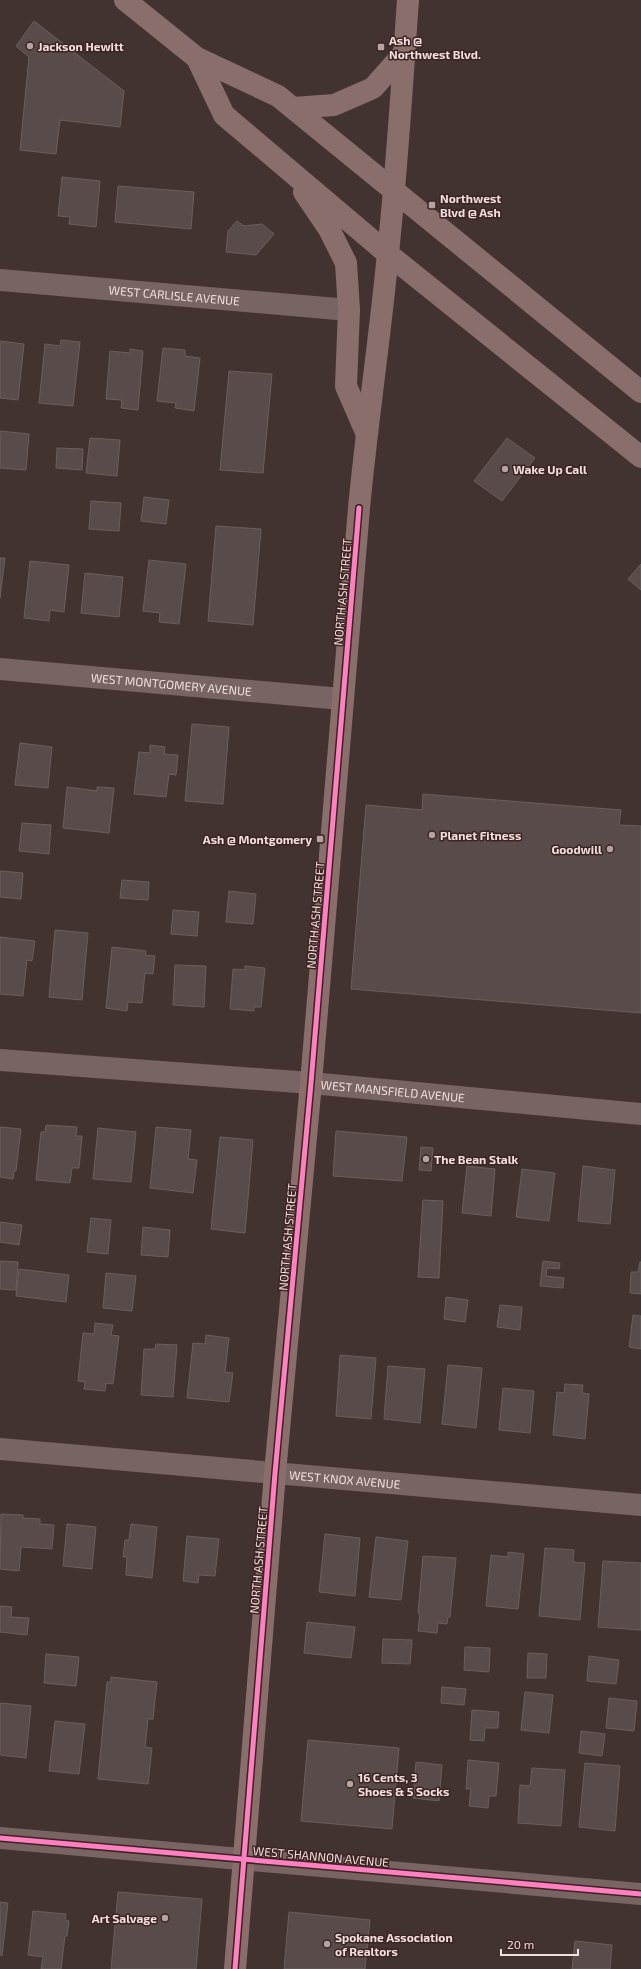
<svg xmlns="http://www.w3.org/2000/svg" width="641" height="1969" viewBox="0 0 641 1969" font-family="'Exo 2',sans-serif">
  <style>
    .building { fill: #584b4a; stroke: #6b5e5d }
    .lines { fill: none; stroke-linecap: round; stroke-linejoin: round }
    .street { stroke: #786463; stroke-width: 22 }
    .primary { stroke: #896e6c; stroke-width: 22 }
    .cycleway-casing { stroke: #3d2322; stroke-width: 8 }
    .cycleway { stroke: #ff80c0; stroke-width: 5 }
    .poi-dot { fill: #b4a3a1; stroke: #3d2322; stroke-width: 1.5 }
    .labels { text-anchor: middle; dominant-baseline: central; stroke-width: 3; stroke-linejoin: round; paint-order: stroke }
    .poi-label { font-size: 12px; font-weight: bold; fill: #f1dfde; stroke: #3d2322; text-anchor: start }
    .street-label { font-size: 12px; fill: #f1dfde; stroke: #3d2322 }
  </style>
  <rect width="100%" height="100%" fill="#423331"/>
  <g class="building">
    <polygon points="34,21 124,91 120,127 60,120 56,154 20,150 29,57 16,46"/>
    <polygon points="62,177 100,181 96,227 69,224 70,217 58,216"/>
    <polygon points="118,186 194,192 191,229 115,222"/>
    <polygon points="237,221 244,226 262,224 274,234 256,255 226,252 228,231"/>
    <polygon points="61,340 80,342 73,406 39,403 45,344 60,346"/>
    <polygon points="0,341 24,344 18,400 0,398"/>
    <polygon points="163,348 185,350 185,356 200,358 194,411 175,408 176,403 157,401"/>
    <polygon points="130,349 143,351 138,410 121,408 122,400 106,399 110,351 130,353"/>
    <polygon points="229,371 272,374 263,473 220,470"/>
    <polygon points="0,431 29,434 26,470 0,468"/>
    <polygon points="90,438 120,440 117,476 86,473"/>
    <polygon points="507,438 535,458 502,501 474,481"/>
    <polygon points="57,448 83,449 82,470 56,468"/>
    <polygon points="144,497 169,500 166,524 141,521"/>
    <polygon points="91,501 121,503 119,531 89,529"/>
    <polygon points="216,526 261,529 253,625 208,621"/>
    <polygon points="0,558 5,558 0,598"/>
    <polygon points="149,560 186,564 179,624 159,622 160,613 143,611"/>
    <polygon points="30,561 69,565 64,612 50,610 49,621 24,618"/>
    <polygon points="641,564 641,590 628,579"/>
    <polygon points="85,573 123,577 119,617 81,613"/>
    <polygon points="192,724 229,727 223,804 185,801"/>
    <polygon points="20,743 52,747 48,788 15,785"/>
    <polygon points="150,745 165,747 164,754 178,755 176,775 169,774 166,797 134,794 139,752 150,753"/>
    <polygon points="67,787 97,791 97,787 114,788 109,833 63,828"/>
    <polygon points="423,794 621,810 619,825 641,826 641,1013 351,989 366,805 422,810"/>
    <polygon points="22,823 51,825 49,854 19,851"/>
    <polygon points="0,871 23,873 21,899 0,897"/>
    <polygon points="122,880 149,882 148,900 120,898"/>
    <polygon points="229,891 256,894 253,924 226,922"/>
    <polygon points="173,910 199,912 197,936 171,934"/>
    <polygon points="55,930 88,933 82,1000 49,997"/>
    <polygon points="0,937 35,941 32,961 27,960 23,996 0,994"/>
    <polygon points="112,947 146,951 145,955 155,956 153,974 145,973 142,1003 128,1002 127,1011 106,1008"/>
    <polygon points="175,965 206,966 204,1007 173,1005"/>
    <polygon points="245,966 265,968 261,1007 254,1007 254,1011 230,1009 233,969 245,970"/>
    <polygon points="46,1125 77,1127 76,1136 82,1136 79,1168 72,1168 70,1183 36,1180 41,1132 45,1132"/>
    <polygon points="0,1127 21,1129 16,1171 14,1171 13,1179 0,1177"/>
    <polygon points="156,1127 191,1130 188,1159 197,1160 193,1193 150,1188"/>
    <polygon points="98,1128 136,1132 131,1182 93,1179"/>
    <polygon points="336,1131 407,1137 402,1181 333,1176"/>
    <polygon points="220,1137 253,1140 245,1233 211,1229"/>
    <polygon points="421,1147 433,1148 431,1171 419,1170"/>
    <polygon points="467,1166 495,1169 491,1216 462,1213"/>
    <polygon points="583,1166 615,1170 610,1224 578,1221"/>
    <polygon points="522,1169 555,1173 549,1221 516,1217"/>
    <polygon points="423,1200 443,1201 439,1278 418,1277"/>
    <polygon points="91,1218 111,1220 108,1254 87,1252"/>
    <polygon points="0,1222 22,1225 19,1245 0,1242"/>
    <polygon points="143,1227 170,1230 168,1257 141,1255"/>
    <polygon points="0,1261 18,1262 16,1290 0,1289"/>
    <polygon points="543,1261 560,1263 559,1269 547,1268 546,1276 564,1278 563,1288 540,1286"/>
    <polygon points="640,1262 641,1262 641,1294 630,1293 631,1272 638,1272"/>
    <polygon points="19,1269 69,1275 66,1302 16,1296"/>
    <polygon points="106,1273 136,1276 132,1311 103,1308"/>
    <polygon points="446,1297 468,1300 465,1322 444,1319"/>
    <polygon points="500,1305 522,1307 520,1330 497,1327"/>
    <polygon points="633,1315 641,1316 641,1349 629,1347"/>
    <polygon points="95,1323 113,1325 111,1335 119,1336 113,1384 106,1383 105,1391 84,1389 85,1382 78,1381 83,1333 94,1334"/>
    <polygon points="206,1335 229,1338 225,1372 233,1373 229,1402 187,1398 193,1343 205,1344"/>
    <polygon points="156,1344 177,1345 173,1397 141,1395 144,1349 155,1349"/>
    <polygon points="340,1355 376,1358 371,1419 336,1416"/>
    <polygon points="448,1365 482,1368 476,1428 442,1424"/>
    <polygon points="388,1366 425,1369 420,1423 384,1419"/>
    <polygon points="565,1384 583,1385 582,1393 589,1394 585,1439 553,1435 557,1392 564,1393"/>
    <polygon points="503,1388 534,1391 530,1433 499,1430"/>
    <polygon points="1,1514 23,1515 23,1518 40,1519 40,1524 54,1525 52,1549 21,1547 19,1571 0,1569"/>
    <polygon points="67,1524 96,1527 92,1569 63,1566"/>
    <polygon points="131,1524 157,1527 152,1578 126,1575 127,1557 123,1557 125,1540 129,1540"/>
    <polygon points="325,1534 360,1538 355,1596 319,1592"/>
    <polygon points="187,1536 219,1539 215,1576 199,1575 198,1583 183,1581"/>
    <polygon points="376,1537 408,1541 401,1600 369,1597"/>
    <polygon points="545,1548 574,1550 573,1562 585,1563 580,1620 539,1616"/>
    <polygon points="508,1552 524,1554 518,1609 486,1606 491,1555 508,1557"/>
    <polygon points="423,1556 456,1558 450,1617 448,1617 447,1624 438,1623 437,1633 418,1631 420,1614 418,1613"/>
    <polygon points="603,1561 641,1563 641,1630 598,1627"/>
    <polygon points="0,1606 12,1607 11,1617 29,1618 27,1635 0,1632"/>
    <polygon points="307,1622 355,1627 351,1658 304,1653"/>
    <polygon points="383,1639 412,1640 410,1664 382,1663"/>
    <polygon points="465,1647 490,1648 489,1672 464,1670"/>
    <polygon points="528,1653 547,1654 546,1678 527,1678"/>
    <polygon points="46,1654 79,1657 76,1686 44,1683"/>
    <polygon points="589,1656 619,1660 616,1684 587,1681"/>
    <polygon points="111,1677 157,1682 153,1719 148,1719 145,1747 152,1748 148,1784 98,1779 107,1682 111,1682"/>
    <polygon points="442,1687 466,1689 464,1705 441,1703"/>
    <polygon points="525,1692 553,1695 549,1733 521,1730"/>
    <polygon points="609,1698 637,1701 634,1731 606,1728"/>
    <polygon points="0,1703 31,1706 26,1758 0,1755"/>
    <polygon points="472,1710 499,1712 498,1728 485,1728 484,1741 470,1740"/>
    <polygon points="55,1721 85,1724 79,1774 49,1771"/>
    <polygon points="581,1731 605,1734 602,1756 579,1753"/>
    <polygon points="308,1740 399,1748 392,1829 301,1821"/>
    <polygon points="468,1760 499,1763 496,1796 489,1796 488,1808 469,1806 471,1789 466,1789"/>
    <polygon points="416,1762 442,1765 439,1801 413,1798"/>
    <polygon points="585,1763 620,1766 615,1831 579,1827"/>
    <polygon points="532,1768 565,1770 561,1826 518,1823 520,1785 530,1786"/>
    <polygon points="118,1892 202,1899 196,1969 111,1969"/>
    <polygon points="0,1902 8,1903 2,1956 0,1955"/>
    <polygon points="33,1911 66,1914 65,1920 69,1921 67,1936 65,1936 61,1969 41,1969 43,1957 28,1955"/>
    <polygon points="289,1912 370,1920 365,1969 284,1969"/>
    <polygon points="575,1941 612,1945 610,1969 572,1969"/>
  </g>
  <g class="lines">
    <g class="street">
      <path id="s1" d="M0,280L349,310"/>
      <path id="s2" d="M0,669L342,699"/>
      <path id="s3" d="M0,1060L311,1083L641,1114"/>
      <path id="s4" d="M0,1449L641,1505"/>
      <polyline points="0,1838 641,1894"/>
    </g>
    <g class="primary">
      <polyline points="125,0 197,58 278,96 641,392"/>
      <polyline points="197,58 224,115 388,254 641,457"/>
      <polyline points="293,108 334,105 373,88 404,53"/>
      <polyline points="304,192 329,229 346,263 349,310 346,386 366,432"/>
      <path d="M235,1969L275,1473L311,1083L359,508C367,423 380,338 388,253C397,169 402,84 408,0"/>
    </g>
    <defs>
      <g id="cycleway">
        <polyline points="0,1838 641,1894"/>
        <polyline points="235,1969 275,1473 311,1083 359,508"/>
      </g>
    </defs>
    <use href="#cycleway" class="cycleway-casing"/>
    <use href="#cycleway" class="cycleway"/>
  </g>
  <g class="poi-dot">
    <circle cx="30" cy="46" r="4"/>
    <rect x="377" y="43" width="8" height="8" rx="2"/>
    <rect x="428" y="201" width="8" height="8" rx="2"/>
    <circle cx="505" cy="469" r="4"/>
    <circle cx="432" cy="835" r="4"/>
    <rect x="316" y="835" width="8" height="8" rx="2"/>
    <circle cx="610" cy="849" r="4"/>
    <circle cx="426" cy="1159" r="4"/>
    <circle cx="350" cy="1784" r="4"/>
    <circle cx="165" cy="1918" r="4"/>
    <circle cx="327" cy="1944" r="4"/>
  </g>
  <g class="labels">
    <g class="poi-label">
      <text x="389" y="40">Ash @<tspan x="389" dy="14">Northwest Blvd.</tspan></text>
      <text x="38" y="46">Jackson Hewitt</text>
      <text x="440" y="198">Northwest<tspan x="440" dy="14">Blvd @ Ash</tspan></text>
      <text x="513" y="469">Wake Up Call</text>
      <text x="440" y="835">Planet Fitness</text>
      <text x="312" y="839" text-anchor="end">Ash @ Montgomery</text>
      <text x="602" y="849" text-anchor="end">Goodwill</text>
      <text x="434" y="1159">The Bean Stalk</text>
      <text x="358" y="1777">16 Cents, 3<tspan x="358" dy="14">Shoes &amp; 5 Socks</tspan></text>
      <text x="157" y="1918" text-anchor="end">Art Salvage</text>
      <text x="335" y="1937">Spokane Association<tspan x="335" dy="14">of Realtors</tspan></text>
    </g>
    <g class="street-label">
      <text stroke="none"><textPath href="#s1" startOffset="175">WEST CARLISLE AVENUE</textPath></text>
      <text transform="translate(342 592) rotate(-85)">NORTH ASH STREET</text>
      <text stroke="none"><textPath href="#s2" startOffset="172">WEST MONTGOMERY AVENUE</textPath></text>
      <text transform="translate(315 915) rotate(-85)">NORTH ASH STREET</text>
      <text stroke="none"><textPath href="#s3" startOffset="394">WEST MANSFIELD AVENUE</textPath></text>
      <text transform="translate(287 1237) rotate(-85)">NORTH ASH STREET</text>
      <text stroke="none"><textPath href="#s4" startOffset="346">WEST KNOX AVENUE</textPath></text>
      <text transform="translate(258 1560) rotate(-85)">NORTH ASH STREET</text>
      <text transform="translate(321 1856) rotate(5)">WEST SHANNON AVENUE</text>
    </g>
  </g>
  <path d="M501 1949v6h77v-6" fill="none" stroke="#f1dfde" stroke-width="2"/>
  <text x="507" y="1949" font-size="12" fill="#f1dfde" stroke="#3d2322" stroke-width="3" paint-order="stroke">20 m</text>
</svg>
